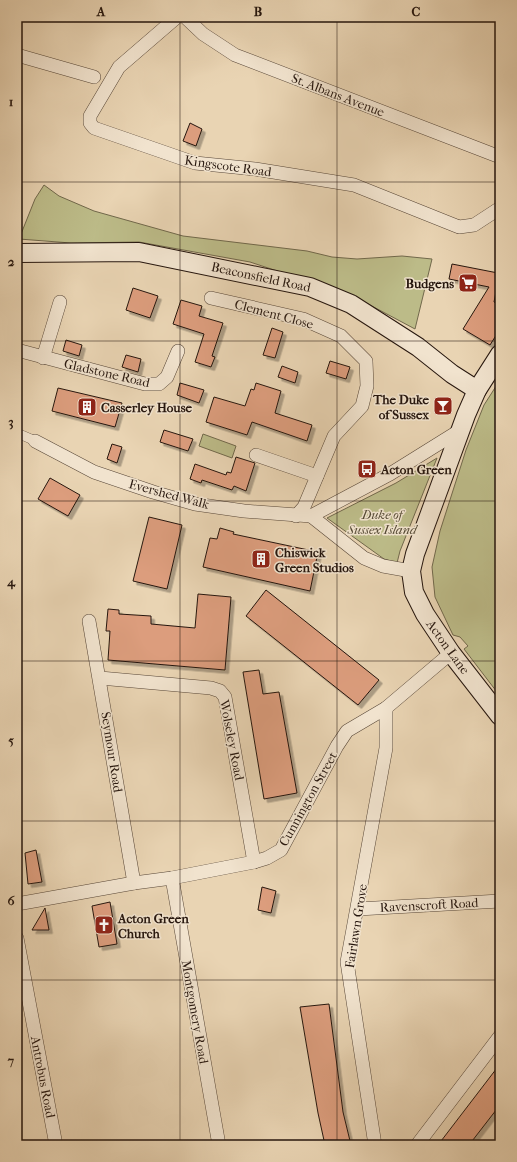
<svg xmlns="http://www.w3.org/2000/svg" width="517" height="1162" viewBox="0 0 517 1162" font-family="'IM FELL French Canon',serif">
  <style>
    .green { fill: #bcbb88; stroke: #71684b }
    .building { fill: #dc9d7d; stroke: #26160e; filter: url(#shadow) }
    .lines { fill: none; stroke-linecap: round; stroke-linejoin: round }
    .pedestrian-casing { stroke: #574637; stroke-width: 10 }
    .minor-casing { stroke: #574637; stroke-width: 14 }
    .secondary-casing { stroke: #26160e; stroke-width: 20 }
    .pedestrian { stroke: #f1e3ce; stroke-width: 9 }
    .minor { stroke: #f1e3ce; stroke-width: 13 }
    .secondary { stroke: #f1e3ce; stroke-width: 18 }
    .grid { fill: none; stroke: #26160e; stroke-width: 1; stroke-opacity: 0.55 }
    .labels { text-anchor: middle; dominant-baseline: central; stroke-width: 3; stroke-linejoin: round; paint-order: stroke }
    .street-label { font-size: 13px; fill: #26160e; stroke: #f1e3ce }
    .poi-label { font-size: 13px; font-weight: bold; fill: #26160e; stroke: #f1e3ce; text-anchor: start }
    .park-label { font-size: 13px; font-style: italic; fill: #534833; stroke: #f1e3ce }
    .neatline { fill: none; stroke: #26160e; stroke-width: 1.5 }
    .grid-label { font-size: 13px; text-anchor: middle; font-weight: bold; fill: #26160e }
  </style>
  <defs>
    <filter id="shadow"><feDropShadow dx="3.5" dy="3.5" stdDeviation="0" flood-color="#0004"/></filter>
  </defs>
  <rect width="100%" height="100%" fill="#e9d4b3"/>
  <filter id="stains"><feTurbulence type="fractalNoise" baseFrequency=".005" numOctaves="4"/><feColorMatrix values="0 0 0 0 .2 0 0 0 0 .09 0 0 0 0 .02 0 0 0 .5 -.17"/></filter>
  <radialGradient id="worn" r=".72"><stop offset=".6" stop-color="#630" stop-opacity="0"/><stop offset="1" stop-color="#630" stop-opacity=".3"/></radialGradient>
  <g class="green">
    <polygon points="44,185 59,196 94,211 183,236 307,251 332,257 357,259 402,256 432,259 415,329 353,296 250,262 139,242 71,243 19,239 35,199"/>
    <polygon points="500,380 500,696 464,649 468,646 460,637 453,635 435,597 432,567 440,531 466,450 484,405"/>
    <polygon points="203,434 236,446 232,458 199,446"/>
    <polygon points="437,458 400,551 397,563 384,559 327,518 396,483"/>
  </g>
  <g class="building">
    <polygon points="190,123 202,129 196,146 183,141"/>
    <polygon points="452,264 498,273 500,270 494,302 500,305 500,329 490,345 463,329 489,287 449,279"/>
    <polygon points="133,288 158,296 150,318 126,310"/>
    <polygon points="181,300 202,306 199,316 223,323 212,356 215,357 211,367 195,362 204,334 173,324"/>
    <polygon points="272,328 283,332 275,358 263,355"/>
    <polygon points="66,340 82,345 79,356 63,351"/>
    <polygon points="126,355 141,359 138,372 122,367"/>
    <polygon points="330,361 350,367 346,379 326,373"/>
    <polygon points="282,366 298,372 295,383 278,377"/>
    <polygon points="180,383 204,390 199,403 177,395"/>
    <polygon points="256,383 281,391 275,413 312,425 307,441 252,422 247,435 206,422 214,397 245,406 251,389 254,390"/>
    <polygon points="58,388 122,403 115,427 52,411"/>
    <polygon points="164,430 193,439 188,451 160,442"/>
    <polygon points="112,444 122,447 117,463 107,459"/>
    <polygon points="236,457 255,463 246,491 234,486 232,490 202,480 201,483 190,479 195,464 226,475 227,472 231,473"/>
    <polygon points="50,478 80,495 68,516 38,499"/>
    <polygon points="149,517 182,525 167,589 133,581"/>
    <polygon points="220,528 234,532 233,534 318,552 310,591 203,567 210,538 217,539"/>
    <polygon points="266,590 379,680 358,705 246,616"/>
    <polygon points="198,594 231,597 225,670 108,660 110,631 106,631 108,609 119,610 119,614 151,616 151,624 195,628"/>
    <polygon points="259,670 263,694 279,692 297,793 264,799 243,672"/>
    <polygon points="36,850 42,882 28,884 25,853"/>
    <polygon points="262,887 276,891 271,913 258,910"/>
    <polygon points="110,902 117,944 99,947 92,906"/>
    <polygon points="45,908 49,930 32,930"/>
    <polygon points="329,1004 343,1112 351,1145 325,1145 318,1113 300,1007"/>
    <polygon points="500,1064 500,1105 469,1145 438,1145"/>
  </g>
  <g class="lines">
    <defs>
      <polyline id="pedestrian" points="17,433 31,439"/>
      <g id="minor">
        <polyline points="177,17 119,67 90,116 90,123 94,128 195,163 255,169 354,185 459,227 474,225 500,208"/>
        <polyline points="185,17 203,34 235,55 500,157"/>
        <polyline points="17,55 94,77"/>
        <polyline points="211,298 303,319 341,336 366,361 367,386 362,406 334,436 304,507 296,516"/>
        <polyline points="17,350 145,384 159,384 167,377 178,351"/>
        <polyline points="43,358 60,302"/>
        <polyline points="35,441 94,472 153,492 195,504 244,511 311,516 390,474 459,431"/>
        <polyline points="256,455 317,476"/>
        <polyline points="311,516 364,558 383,566 411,571"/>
        <polyline points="89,621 134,883"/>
        <polyline points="100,678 211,688 220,691 225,697 254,862"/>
        <polyline points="172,878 219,1145"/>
        <polyline points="17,904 134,883 172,878 254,862 267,858 281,850 337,746 347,731 386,708 451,653"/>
        <polyline points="358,909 500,901"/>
        <polyline points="17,938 56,1145"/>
        <polyline points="375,1145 347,962 386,748 386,708"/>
        <polyline points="417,1145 500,1036"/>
      </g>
      <g id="secondary">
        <polyline points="17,253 139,252 310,287 351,304 418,347 452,374 477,390"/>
        <polyline points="500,354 477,390 466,415 415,554 411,571 414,592 425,614 451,653 500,716"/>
      </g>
    </defs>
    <use href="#pedestrian" class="pedestrian-casing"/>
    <use href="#minor" class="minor-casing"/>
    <use href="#secondary" class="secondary-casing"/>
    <use href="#pedestrian" class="pedestrian"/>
    <use href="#minor" class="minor"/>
    <use href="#secondary" class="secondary"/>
  </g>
  <path class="grid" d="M180,17V1145M337,17V1145M17,182H500M17,341H500M17,501H500M17,661H500M17,821H500M17,980H500"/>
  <defs>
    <symbol id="supermarket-square" viewBox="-11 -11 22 22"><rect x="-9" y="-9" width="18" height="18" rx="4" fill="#8f2418" stroke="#f1e3ce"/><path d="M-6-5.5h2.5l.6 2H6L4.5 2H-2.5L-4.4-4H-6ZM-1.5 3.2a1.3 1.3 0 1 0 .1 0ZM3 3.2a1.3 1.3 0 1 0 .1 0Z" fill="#fff"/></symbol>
    <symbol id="bar-square" viewBox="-11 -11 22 22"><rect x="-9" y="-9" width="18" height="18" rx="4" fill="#8f2418" stroke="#f1e3ce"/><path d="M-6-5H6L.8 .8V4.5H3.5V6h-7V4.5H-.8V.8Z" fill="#fff"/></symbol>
    <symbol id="building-square" viewBox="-11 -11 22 22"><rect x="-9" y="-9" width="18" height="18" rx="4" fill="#8f2418" stroke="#f1e3ce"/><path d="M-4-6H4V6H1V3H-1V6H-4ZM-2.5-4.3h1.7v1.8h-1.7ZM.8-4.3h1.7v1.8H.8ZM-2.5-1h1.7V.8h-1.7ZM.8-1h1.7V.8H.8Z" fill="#fff"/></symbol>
    <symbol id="bus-square" viewBox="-11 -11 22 22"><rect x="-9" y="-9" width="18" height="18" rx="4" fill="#8f2418" stroke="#f1e3ce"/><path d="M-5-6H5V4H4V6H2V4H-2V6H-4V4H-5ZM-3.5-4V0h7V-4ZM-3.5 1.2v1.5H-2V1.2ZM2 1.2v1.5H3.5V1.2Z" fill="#fff"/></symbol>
    <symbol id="church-square" viewBox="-11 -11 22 22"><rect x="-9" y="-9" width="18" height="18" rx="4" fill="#8f2418" stroke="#f1e3ce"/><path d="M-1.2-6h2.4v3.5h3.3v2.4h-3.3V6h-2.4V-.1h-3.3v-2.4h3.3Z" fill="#fff"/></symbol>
  </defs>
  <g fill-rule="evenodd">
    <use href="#supermarket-square" x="457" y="272" width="22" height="22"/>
    <use href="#bar-square" x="432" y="395" width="22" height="22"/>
    <use href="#building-square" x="76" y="396" width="22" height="22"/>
    <use href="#bus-square" x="356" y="458" width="22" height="22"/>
    <use href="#building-square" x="250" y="548" width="22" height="22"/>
    <use href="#church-square" x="93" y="914" width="22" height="22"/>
  </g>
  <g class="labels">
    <g class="street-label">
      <text transform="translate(338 95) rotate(21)">St. Albans Avenue</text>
      <text transform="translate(228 166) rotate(8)">Kingscote Road</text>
      <text transform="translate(261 277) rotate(12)">Beaconsfield Road</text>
      <text transform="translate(274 314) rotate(15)">Clement Close</text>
      <text transform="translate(107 373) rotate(13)">Gladstone Road</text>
      <text transform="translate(169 494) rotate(15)">Evershed Walk</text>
      <text transform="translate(448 647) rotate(54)">Acton Lane</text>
      <text transform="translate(232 740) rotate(79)">Wolseley Road</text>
      <text transform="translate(112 752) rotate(81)">Seymour Road</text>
      <text transform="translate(308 799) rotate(-61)">Cunnington Street</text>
      <text transform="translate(429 905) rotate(-3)">Ravenscroft Road</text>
      <text transform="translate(356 926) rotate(-81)">Fairlawn Grove</text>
      <text transform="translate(195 1012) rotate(80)">Montgomery Road</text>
      <text transform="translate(43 1077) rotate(79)">Antrobus Road</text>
    </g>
    <g class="poi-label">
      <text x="454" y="283" text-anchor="end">Budgens</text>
      <text x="429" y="399" text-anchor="end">The Duke<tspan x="429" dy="15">of Sussex</tspan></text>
      <text x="101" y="407">Casserley House</text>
      <text x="381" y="469">Acton Green</text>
      <text x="275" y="552">Chiswick<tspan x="275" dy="15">Green Studios</tspan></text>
      <text x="118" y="918">Acton Green<tspan x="118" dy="15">Church</tspan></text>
    </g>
    <g class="park-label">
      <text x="382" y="514">Duke of<tspan x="382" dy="15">Sussex Island</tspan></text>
    </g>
  </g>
  <rect width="517" height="1162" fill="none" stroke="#e9d4b3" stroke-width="44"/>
  <rect x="22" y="22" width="473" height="1118" class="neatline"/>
  <g class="grid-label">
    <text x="101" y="16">A</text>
    <text x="258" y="16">B</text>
    <text x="416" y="16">C</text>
    <text x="11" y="106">1</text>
    <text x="11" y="266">2</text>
    <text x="11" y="426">3</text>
    <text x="11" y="586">4</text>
    <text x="11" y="745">5</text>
    <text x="11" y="905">6</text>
    <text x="11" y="1065">7</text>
  </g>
  <rect width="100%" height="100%" filter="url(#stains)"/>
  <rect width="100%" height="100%" fill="url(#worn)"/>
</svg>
